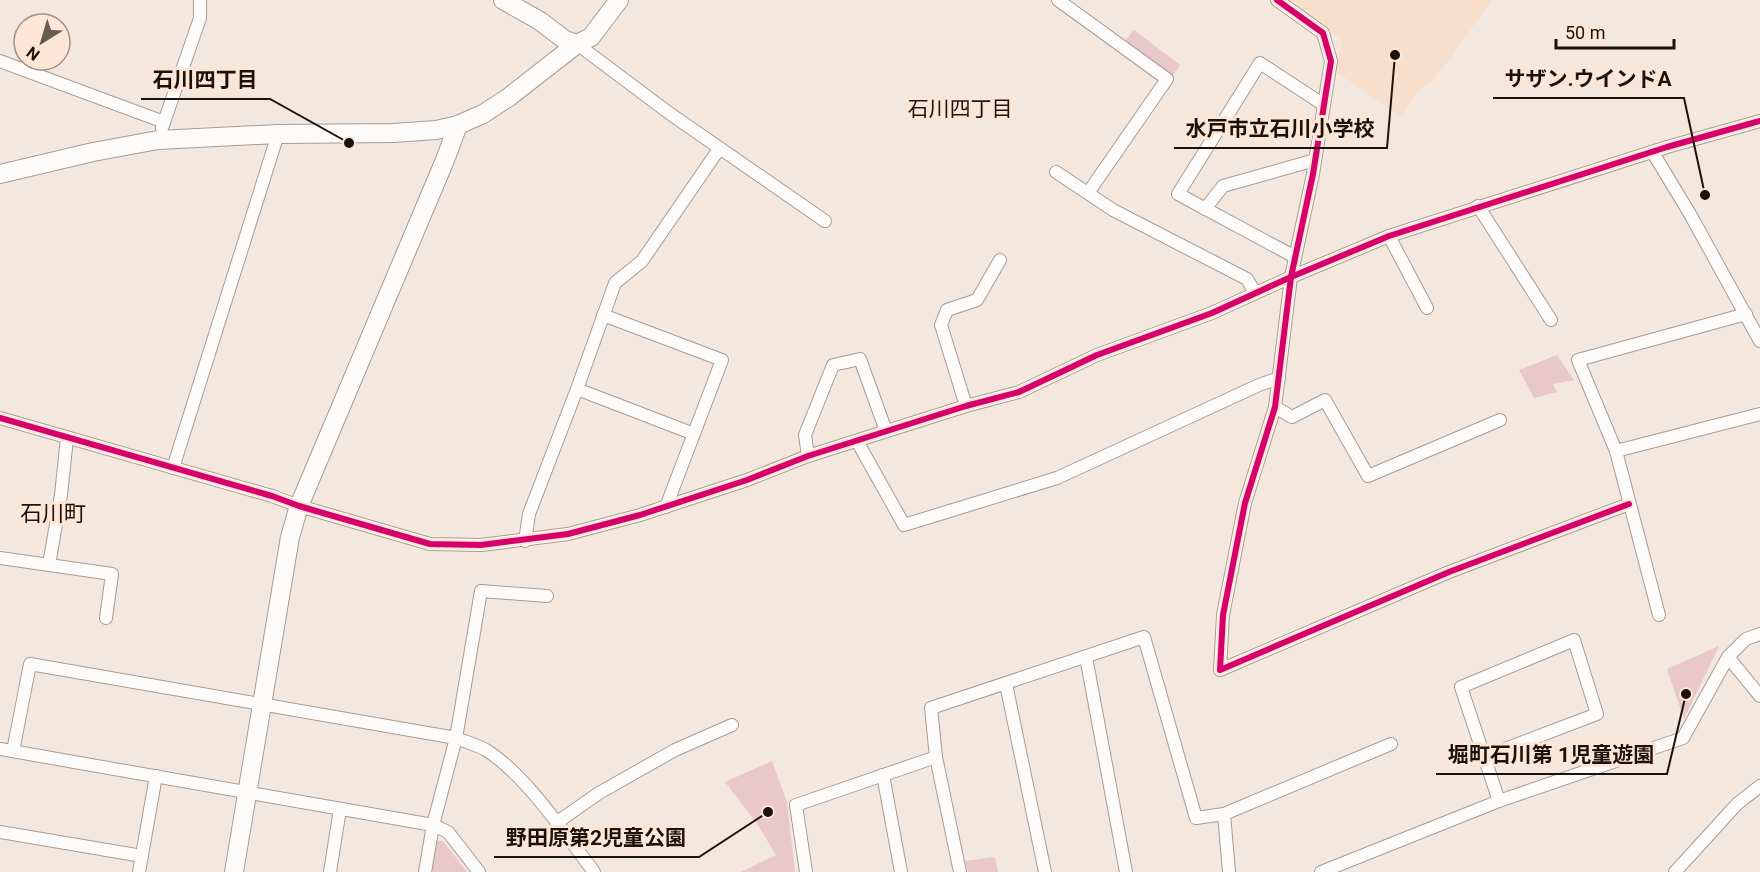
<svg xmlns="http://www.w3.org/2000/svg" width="1760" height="872" viewBox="0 0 1760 872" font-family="Roboto,'Noto Sans JP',sans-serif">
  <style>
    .built { fill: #f7dfcc }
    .green { fill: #e8c8c9 }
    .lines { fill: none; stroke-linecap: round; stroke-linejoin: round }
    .street-casing { stroke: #a69c94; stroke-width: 14 }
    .secondary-casing { stroke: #a69c94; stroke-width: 20 }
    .street { stroke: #fdfbfa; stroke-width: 12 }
    .secondary { stroke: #fdfbfa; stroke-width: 18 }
    .cycleway-casing { stroke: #fde6d5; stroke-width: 10 }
    .cycleway { stroke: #d6006c; stroke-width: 6 }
    .labels { text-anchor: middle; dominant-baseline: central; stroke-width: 6; stroke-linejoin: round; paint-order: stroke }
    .neighbourhood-label { font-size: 21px; fill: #1b120b; stroke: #fde6d5 }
    .quarter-label { font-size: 22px; fill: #1b120b; stroke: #fde6d5 }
    .leader { fill: none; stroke: #1b120b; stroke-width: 2 }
    .callout-dot { fill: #1b120b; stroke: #fde6d5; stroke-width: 2 }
    .callout-label { font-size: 21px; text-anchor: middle; font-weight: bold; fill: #1b120b; stroke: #fde6d5; stroke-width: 6; stroke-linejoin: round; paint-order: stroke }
  </style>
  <rect width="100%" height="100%" fill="#f4e7de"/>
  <polygon class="built" points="1288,0 1492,0 1434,80 1421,88 1401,116 1335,71 1342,40"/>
  <g class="green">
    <polygon points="1134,30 1180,65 1172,77 1123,43"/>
    <polygon points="1557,355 1574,380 1553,384 1557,392 1534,398 1519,370"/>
    <polygon points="1719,646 1684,719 1667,669"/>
    <polygon points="772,761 787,802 795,872 741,872 776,855 756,822 725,782"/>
    <polygon points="435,841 443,841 467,872 430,872"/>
    <polygon points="995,857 998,872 968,872 965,861"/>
  </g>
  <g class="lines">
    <defs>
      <g id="street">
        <polyline points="1058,0 1167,79 1088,193"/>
        <polyline points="1277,0 1323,33 1331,61 1313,174 1291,277 1275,407 1245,503 1223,615 1220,670 1449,572 1629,504"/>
        <polyline points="577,44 669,113 825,221"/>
        <polyline points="0,61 164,122"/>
        <polyline points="162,128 200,18 200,0"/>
        <polyline points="1653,153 1690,214 1760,341"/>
        <polyline points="1056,172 1113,210 1247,279 1255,293"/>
        <polyline points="1478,206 1551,320"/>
        <polyline points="1205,209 1223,186 1315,160"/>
        <polyline points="1389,236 1427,308"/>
        <polyline points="1295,257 1178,194 1260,63 1324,105"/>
        <polyline points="603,315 722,360 666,507"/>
        <polyline points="577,389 694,434"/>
        <polyline points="966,406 941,325 947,310 977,300 1000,260"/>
        <polyline points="1275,407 1292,417 1325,400 1368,476 1500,420"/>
        <polyline points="0,418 272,496 299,506 430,544 481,545 568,534 640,515 747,480 808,456 966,406 1019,392 1097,355 1212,313 1291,277 1389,236 1667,147 1760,121"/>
        <polyline points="857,441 904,525 1057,478 1259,385 1279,378"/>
        <polyline points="1616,451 1760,414"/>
        <polyline points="808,456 805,435 833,365 860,359 886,431"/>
        <polyline points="173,468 278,134"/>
        <polyline points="525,541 529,514 577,389 615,283 642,261 719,149"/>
        <polyline points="0,558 112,574 106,618"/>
        <polyline points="49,565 61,495 67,438"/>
        <polyline points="1659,615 1616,451 1578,360 1746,314"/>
        <polyline points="1086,657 1126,872"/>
        <polyline points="1728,657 1760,696"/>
        <polyline points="1006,684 1045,872"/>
        <polyline points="0,749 433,825 448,832 479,872"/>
        <path d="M13,751L30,664L456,738C466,742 477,745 486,750C525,774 566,835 594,872"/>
        <polyline points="1484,757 1597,714 1574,640 1461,687 1499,801"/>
        <polyline points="883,775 901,872"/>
        <polyline points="1224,814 1229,872"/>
        <polyline points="556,823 599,793 675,750 732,725"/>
        <polyline points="0,832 142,856"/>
        <polyline points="139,872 156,776"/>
        <polyline points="330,872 340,809"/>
        <polyline points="425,872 433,825 456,738 481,591 547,596"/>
        <polyline points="806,872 796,805 936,757"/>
        <polyline points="960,872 936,757 931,708 1144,637 1196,818 1224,814 1391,744"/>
        <polyline points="1321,872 1499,801 1683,738 1728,657 1746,639 1760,634"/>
        <polyline points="1675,872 1737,804 1760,786"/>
      </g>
      <g id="secondary">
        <polyline points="503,0 540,21 565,40 577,44"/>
        <polyline points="0,174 93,152 158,140 278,134 393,133 436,130 458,125 483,114 509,97 577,44 591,37 619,0"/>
        <polyline points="234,872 290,537 299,506 445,160 458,125"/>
      </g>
    </defs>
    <use href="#street" class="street-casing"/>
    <use href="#secondary" class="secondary-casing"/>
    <use href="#street" class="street"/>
    <use href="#secondary" class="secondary"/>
    <defs>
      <g id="cycleway">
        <polyline points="1277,0 1323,33 1331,61 1313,174 1291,277 1275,407 1245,503 1223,615 1220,670 1449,572 1629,504"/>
        <polyline points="0,418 272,496 299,506 430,544 481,545 568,534 640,515 747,480 808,456 966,406 1019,392 1097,355 1212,313 1291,277 1389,236 1667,147 1760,121"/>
      </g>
    </defs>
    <use href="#cycleway" class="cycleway-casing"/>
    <use href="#cycleway" class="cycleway"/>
  </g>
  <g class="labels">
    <g class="neighbourhood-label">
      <text x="960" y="109">石川四丁目</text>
    </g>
    <g class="quarter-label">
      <text x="53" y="513">石川町</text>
    </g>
  </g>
  <path class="leader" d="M1705 195L1684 98H1493M349 143L270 99H141M1395 55L1387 148H1174M1686 694L1667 774H1436M768 812L699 857H494"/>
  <g class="callout-dot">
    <circle cx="1705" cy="195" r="6"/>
    <circle cx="349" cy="143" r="6"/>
    <circle cx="1395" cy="55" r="6"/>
    <circle cx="1686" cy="694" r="6"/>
    <circle cx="768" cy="812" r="6"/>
  </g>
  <g class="callout-label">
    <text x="1588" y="86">サザン.ウインドA</text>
    <text x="205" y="87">石川四丁目</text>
    <text x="1280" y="136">水戸市立石川小学校</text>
    <text x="1551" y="762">堀町石川第 1児童遊園</text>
    <text x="596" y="845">野田原第2児童公園</text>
  </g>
  <g transform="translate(42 42) rotate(217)"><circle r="28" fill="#fde6d5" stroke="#a39184" stroke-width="1.5"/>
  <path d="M0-4.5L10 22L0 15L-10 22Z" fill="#675d55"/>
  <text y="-9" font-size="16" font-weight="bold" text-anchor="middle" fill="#1b120b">N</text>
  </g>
  <path d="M1556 39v9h118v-9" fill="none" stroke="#1b120b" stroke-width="3"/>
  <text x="1565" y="39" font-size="18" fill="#1b120b" stroke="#fde6d5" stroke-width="4.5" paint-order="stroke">50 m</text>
</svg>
